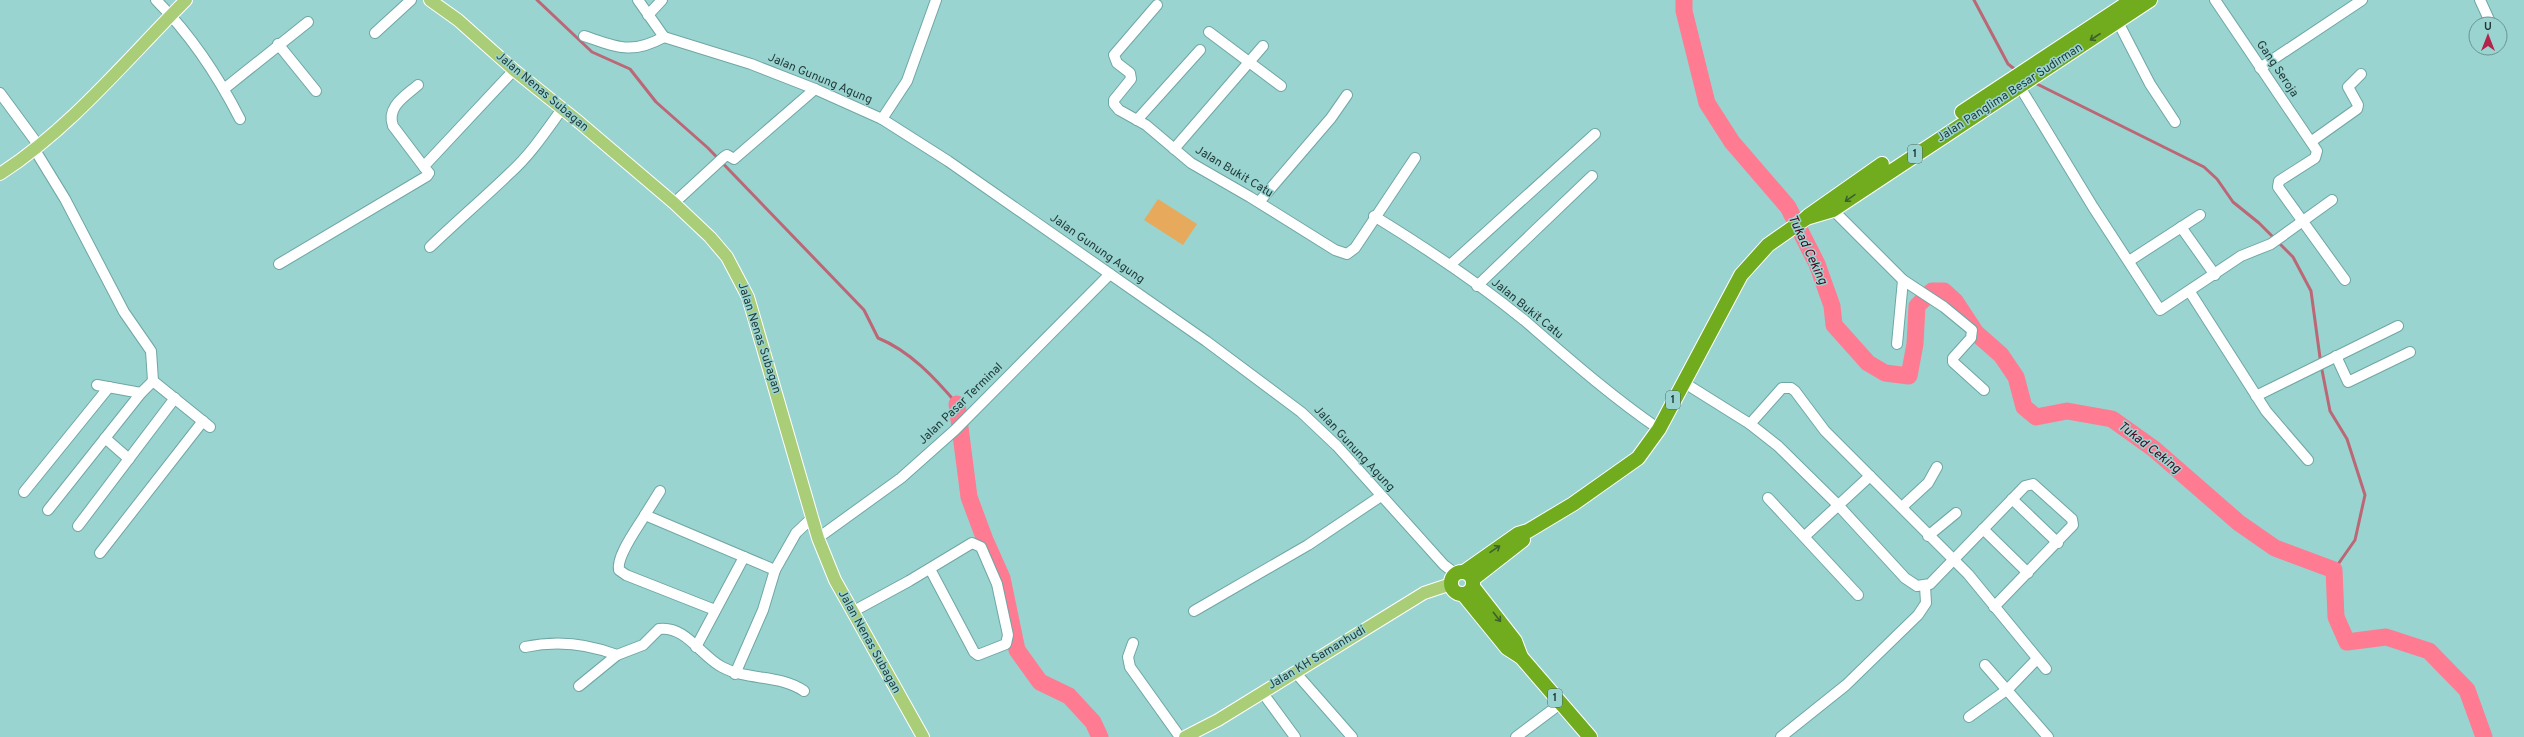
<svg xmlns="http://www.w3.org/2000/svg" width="2524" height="737" viewBox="0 0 2524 737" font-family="Overpass,sans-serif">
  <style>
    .green { fill: #e7aa5d }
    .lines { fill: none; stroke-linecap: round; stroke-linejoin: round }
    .stream { stroke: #bb6776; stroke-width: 3 }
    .river { stroke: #fe7b92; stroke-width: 17 }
    .minor-casing { stroke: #6ea7a4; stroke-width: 12 }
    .major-casing { stroke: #fff; stroke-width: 14 }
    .highway-casing { stroke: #fff; stroke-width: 16 }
    .minor { stroke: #fff; stroke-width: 10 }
    .major { stroke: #aacd78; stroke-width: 12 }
    .highway { stroke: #71ac1e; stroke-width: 14 }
    .oneway { stroke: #3c602e }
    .labels { text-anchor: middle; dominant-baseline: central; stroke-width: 3; stroke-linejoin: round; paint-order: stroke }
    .shield { fill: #9ad4d0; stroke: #446664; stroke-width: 1 }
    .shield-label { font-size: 11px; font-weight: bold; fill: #1f3736 }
    .street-label { font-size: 12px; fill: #1f3736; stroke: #9ad4d0 }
    .water-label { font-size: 13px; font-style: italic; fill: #55011d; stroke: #9ad4d0 }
  </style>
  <rect width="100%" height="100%" fill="#9ad4d0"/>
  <polygon class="green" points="1158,199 1197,224 1183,245 1144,220"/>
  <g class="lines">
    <g class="stream">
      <path d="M537,0L592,52L630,69L656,102L708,148L864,310L878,338C910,351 935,378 957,404"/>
      <polyline points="1974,0 2008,64 2017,71"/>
      <polyline points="2033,82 2204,167 2217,179 2233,202 2259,223 2293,257 2311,291 2321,365 2330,411 2347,439 2365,495 2355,540 2334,570"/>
    </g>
    <g class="river">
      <polyline points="1684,0 1684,11 1707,103 1732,142 1788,207 1817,264 1832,306 1834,325 1868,363 1885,373 1909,376 1915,344 1917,306 1932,291 1944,291 1955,301 1976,333 2001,355 2016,377 2024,407 2036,417 2067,411 2112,419 2154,449 2239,523 2275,548 2334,570 2336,617 2347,642 2386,637 2429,651 2467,690 2484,737"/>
      <polyline points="957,404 969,497 985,540 1002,578 1017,650 1040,682 1069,696 1093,722 1100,737"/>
    </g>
    <defs>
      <g id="minor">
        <path d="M156,0C190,34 218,76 240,119"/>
        <polyline points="638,0 664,37"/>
        <polyline points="2215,0 2317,151 2315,158 2279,181 2278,187 2345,280"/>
        <polyline points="2480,0 2491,24"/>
        <polyline points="1157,5 1114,55 1117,63 1130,73 1131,79 1114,100 1114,104 1119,110 1146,125 1191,163 1250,197 1335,250 1347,254 1355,248 1415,158"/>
        <polyline points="648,15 662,0"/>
        <polyline points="2118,22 2150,84 2175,122"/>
        <polyline points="1209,32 1281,86"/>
        <polyline points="375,33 411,0"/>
        <path d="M584,36C617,47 631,55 664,37"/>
        <polyline points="664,37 751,64 815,89 882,119 948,161 1206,341 1301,412 1337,446 1444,565 1456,574"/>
        <polyline points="278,44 316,91"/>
        <polyline points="2260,68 2362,0"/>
        <path d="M418,85C405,96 386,107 393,126L424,167"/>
        <polyline points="2020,87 2093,207 2160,310 2241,256 2271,244 2332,200"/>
        <polyline points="224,89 308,22"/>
        <polyline points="0,93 39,146"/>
        <polyline points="882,119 907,81 936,0"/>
        <polyline points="1137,120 1200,50"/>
        <polyline points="2312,141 2357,109 2358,105 2348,87 2361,74"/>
        <polyline points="1174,149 1263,46"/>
        <polyline points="35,150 65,199 124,312 151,351 153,381 210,427"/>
        <polyline points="1259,202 1331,118 1347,95"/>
        <polyline points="674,203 724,157 727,155 734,159 815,89"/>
        <polyline points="1833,210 1903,280 1944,307 1972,330 1971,338 1953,358 1953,362 1984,390"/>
        <path d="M1374,216C1426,248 1477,282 1524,320C1568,358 1611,396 1659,429"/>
        <polyline points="2181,227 2215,275"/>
        <path d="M430,247C456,222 484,198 510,173C531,154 546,131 562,109"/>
        <polyline points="2129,261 2200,215"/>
        <polyline points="279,264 427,176 429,173 424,167 427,163 514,70"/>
        <polyline points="1450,265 1595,134"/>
        <polyline points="1477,286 1592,176"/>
        <polyline points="2190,292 2266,411 2308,460"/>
        <polyline points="1897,344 1903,280"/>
        <polyline points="2336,356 2348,382 2410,352"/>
        <polyline points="1683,382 1750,424 1778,446 1838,505 1905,578 1917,586 1930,584 2025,486 2033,484 2072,519 2073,525 1994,607"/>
        <polyline points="97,385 141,393 153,381"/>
        <polyline points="2256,396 2398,326"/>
        <polyline points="1750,424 1782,388 1791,388 1795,391 1825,431 1968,574 2046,669"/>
        <polyline points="105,438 129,459"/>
        <polyline points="660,491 645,515 775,570 796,533 813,517"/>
        <polyline points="24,492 109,387"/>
        <polyline points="1768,498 1858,595"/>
        <polyline points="2012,499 2058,543"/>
        <polyline points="1902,507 1928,483 1937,467"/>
        <polyline points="48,510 141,393"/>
        <path d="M645,515C638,527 616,556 619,570L626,575L715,610"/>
        <polyline points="78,526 175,398"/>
        <polyline points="1983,529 2028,573"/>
        <polyline points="1805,536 1870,476"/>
        <polyline points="1928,536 1956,513"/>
        <polyline points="818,538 901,478 955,430 1110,274"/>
        <polyline points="100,553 203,421"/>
        <polyline points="1194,611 1308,545 1381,496"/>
        <polyline points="852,612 909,581 972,543 981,547 997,584 1008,635 1006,644 978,655 974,652 930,569"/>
        <polyline points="1133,643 1128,657 1130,667 1180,737"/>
        <path d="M525,647C557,640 586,643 617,655L643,645L659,629C685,625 701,656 722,667C748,681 779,674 804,691"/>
        <polyline points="696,647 744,557"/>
        <polyline points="1985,665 2048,737"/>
        <polyline points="1295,672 1352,737"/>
        <polyline points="735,674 763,610 775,570"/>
        <polyline points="579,686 617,655"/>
        <polyline points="1262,692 1295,737"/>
        <polyline points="1969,717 2008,689 2037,659"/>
        <polyline points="1516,737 1560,704"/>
        <polyline points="1781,737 1846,685 1918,615 1926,603 1925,586"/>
      </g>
      <g id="major">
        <polyline points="430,0 458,20 514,70 580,123 674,203 710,237 727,257 748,297 818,538 835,580 923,737"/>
        <path d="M0,174C72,127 126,60 186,0"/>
        <polyline points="1185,737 1218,720 1424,593 1451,584"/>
      </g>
      <g id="highway">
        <polyline points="1962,112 2132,0"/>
        <polyline points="1808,216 1882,164"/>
        <polyline points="1806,218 1833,210 2150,0"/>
        <circle cx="1462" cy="583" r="11"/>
        <polyline points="1464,572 1518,534 1528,531 1573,504 1638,458 1659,429 1741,275 1768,245 1805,219"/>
        <polyline points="1473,579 1523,540"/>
        <polyline points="1473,587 1515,641 1521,657"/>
        <polyline points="1463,594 1507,648 1521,657 1590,737"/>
      </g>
    </defs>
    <use href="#minor" class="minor-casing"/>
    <use href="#major" class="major-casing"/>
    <use href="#highway" class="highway-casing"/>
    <use href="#minor" class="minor"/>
    <use href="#major" class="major"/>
    <use href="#highway" class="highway"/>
  </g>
  <defs><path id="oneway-shaft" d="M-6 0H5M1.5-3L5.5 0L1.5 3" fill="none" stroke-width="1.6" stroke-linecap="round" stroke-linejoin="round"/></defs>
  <g class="oneway">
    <use href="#oneway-shaft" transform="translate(2095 37) rotate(147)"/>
    <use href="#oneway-shaft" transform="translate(1850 198) rotate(145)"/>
    <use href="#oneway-shaft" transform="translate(1495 549) rotate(-34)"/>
    <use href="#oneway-shaft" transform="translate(1497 617) rotate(52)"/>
  </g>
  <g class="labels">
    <g class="shield">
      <rect x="1908" y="145" width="14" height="18" rx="3"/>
      <rect x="1666" y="391" width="14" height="18" rx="3"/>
      <rect x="1548" y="689" width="14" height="18" rx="3"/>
    </g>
    <g class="shield-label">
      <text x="1915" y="154">1</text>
      <text x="1673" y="400">1</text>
      <text x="1555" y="698">1</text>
    </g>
    <g class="street-label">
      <text transform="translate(2277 69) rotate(56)">Gang Seroja</text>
      <text transform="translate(820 79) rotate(23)">Jalan Gunung Agung</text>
      <text transform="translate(542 92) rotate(40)">Jalan Nenas Subagan</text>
      <text transform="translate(2010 93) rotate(-33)">Jalan Panglima Besar Sudirman</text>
      <text transform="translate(1234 172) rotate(31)">Jalan Bukit Catu</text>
      <text transform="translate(1097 249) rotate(35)">Jalan Gunung Agung</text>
      <text transform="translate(1527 309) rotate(39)">Jalan Bukit Catu</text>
      <text transform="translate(759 338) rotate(72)">Jalan Nenas Subagan</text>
      <text transform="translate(961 404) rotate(-44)">Jalan Pasar Terminal</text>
      <text transform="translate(1354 449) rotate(47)">Jalan Gunung Agung</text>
      <text transform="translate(869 642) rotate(61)">Jalan Nenas Subagan</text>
      <text transform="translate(1317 658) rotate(-31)">Jalan KH Samanhudi</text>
    </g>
    <g class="water-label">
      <text transform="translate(1807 250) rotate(65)">Tukad Ceking</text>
      <text transform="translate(2149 448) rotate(38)">Tukad Ceking</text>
    </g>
  </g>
  <g transform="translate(2488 36)"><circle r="19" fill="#9ad4d0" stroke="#699592"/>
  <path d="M0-3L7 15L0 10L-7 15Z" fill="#b4234c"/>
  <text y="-6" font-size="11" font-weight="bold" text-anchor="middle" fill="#1f3736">U</text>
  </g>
</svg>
